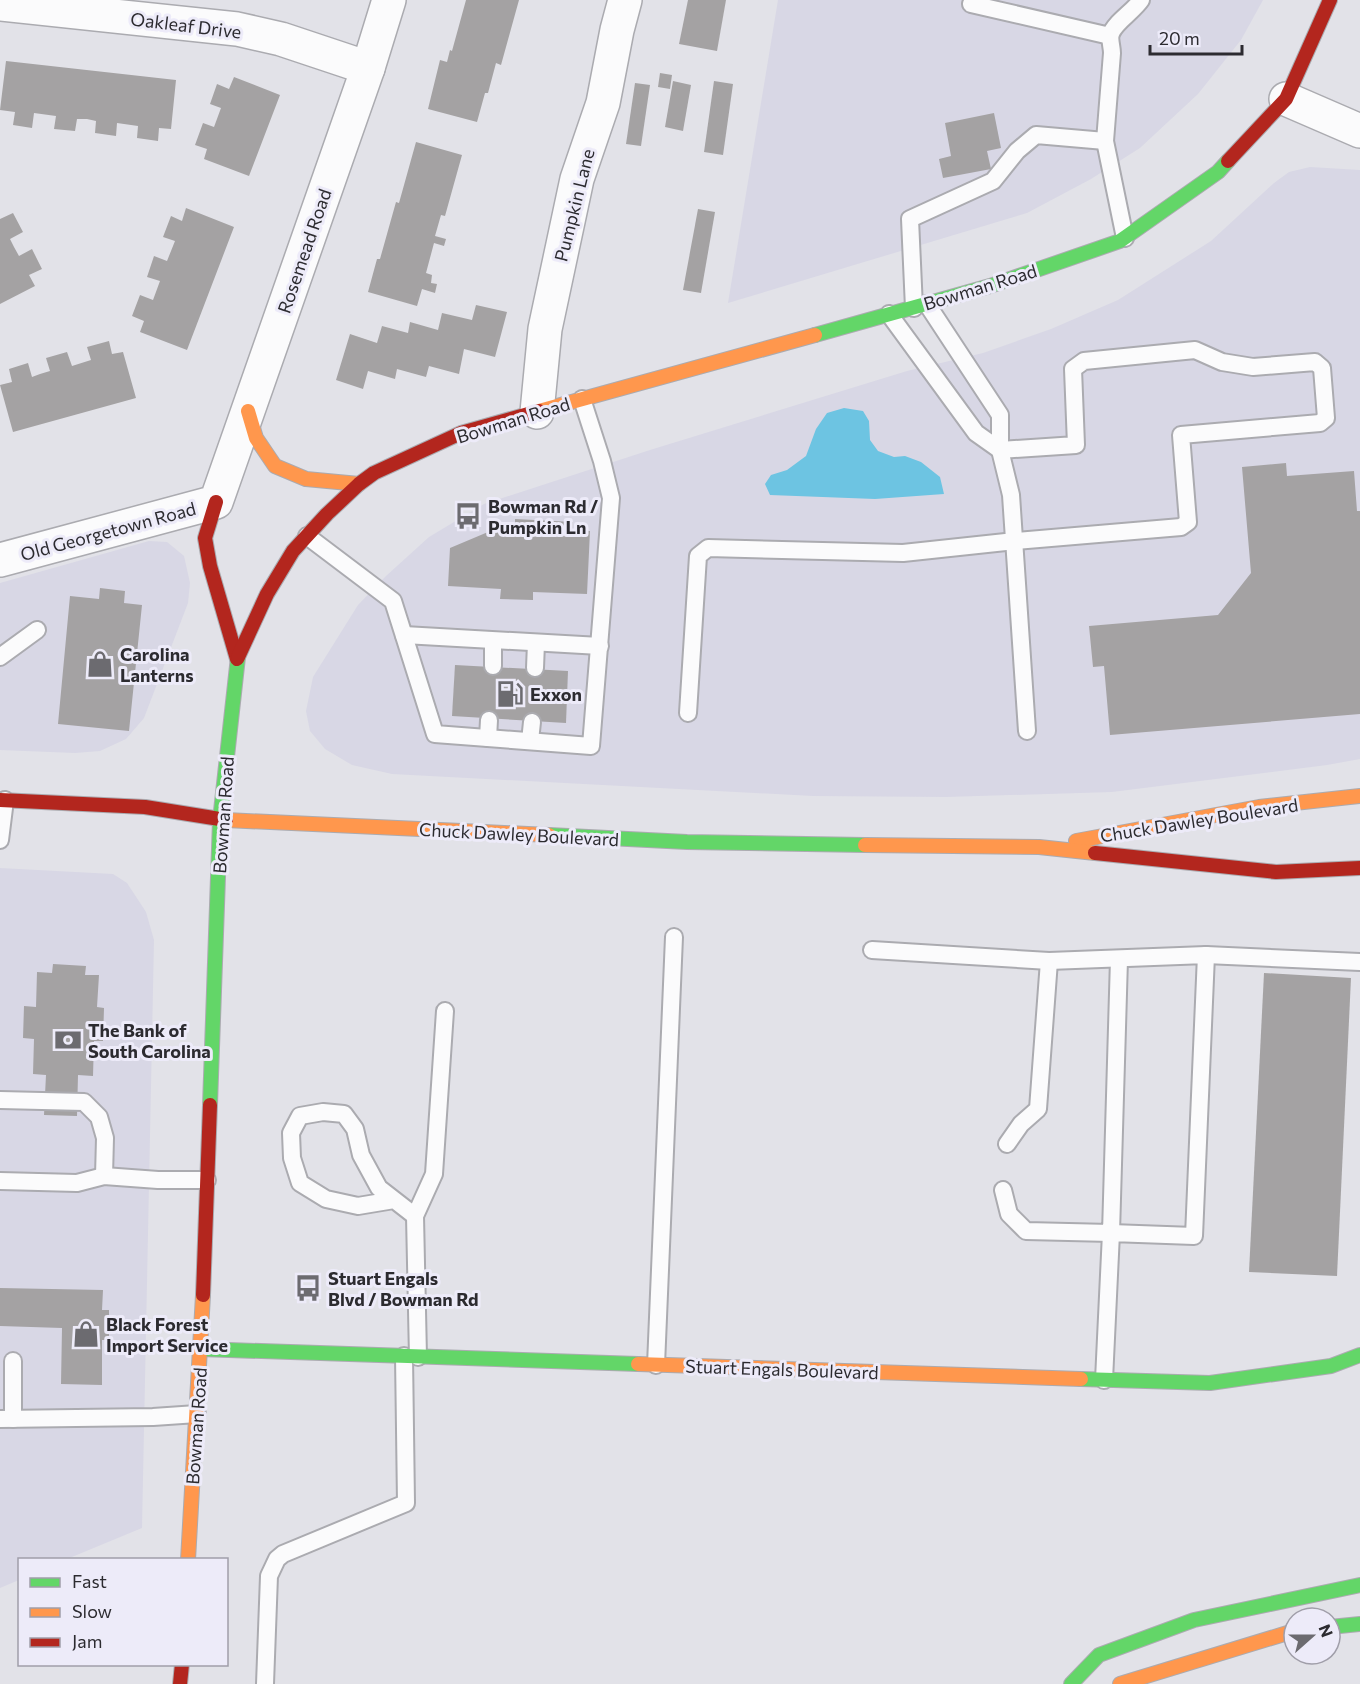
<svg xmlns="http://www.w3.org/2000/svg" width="1360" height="1684" viewBox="0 0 1360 1684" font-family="Commissioner,sans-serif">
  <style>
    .built { fill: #d8d7e5 }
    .water { fill: #6dc4e2 }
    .building { fill: #a4a2a3 }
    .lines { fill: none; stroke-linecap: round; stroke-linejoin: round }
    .lane-casing { stroke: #ababb0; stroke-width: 20 }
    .street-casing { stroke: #ababb0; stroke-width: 36 }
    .fast-casing { stroke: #ababb0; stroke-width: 16 }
    .slow-casing { stroke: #ababb0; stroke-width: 16 }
    .jam-casing { stroke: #ababb0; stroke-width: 16 }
    .lane { stroke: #fbfbfc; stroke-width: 16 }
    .street { stroke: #fbfbfc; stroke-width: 33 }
    .fast { stroke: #63d668; stroke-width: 14 }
    .slow { stroke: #ff974d; stroke-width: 14 }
    .jam { stroke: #b3261e; stroke-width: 14 }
    .labels { text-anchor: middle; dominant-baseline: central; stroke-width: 6; stroke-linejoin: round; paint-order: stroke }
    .street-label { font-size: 18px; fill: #2c2b30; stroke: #edebf9 }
    .poi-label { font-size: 18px; font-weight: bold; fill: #2c2b30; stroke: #edebf9; text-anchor: start }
  </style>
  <rect width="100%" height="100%" fill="#e2e2e8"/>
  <g class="built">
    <polygon points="778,0 1263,0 1241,40 1198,94 1140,148 1091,179 1027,213 728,303"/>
    <polygon points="1310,167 1360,170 1360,759 1327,765 1112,792 946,797 813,796 392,774 352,765 325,749 310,731 306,711 313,677 358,605 386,576 429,537 484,504 650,450 907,371 983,353 1051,329 1118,300 1211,241 1274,183 1289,172"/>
    <polygon points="149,541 167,542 184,556 190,583 188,603 144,718 126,739 100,751 75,753 0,750 0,583"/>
    <polygon points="0,868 113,874 127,883 146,912 154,940 142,1528 67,1559 20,1560 19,1580 0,1588"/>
  </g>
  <polygon class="water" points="844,408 863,411 869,421 870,440 878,451 894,457 905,456 921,462 940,477 944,494 875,499 770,495 765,484 771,475 787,470 806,456 816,429 827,413"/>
  <g class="building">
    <polygon points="466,0 519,0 501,65 496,63 488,93 485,93 477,122 428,109 440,60 447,62 450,50 452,51"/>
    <polygon points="688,0 726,0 717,51 679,44"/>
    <polygon points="6,61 176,80 171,129 159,128 158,141 137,138 138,126 117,123 116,136 95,133 96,121 87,119 77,119 75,131 54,129 56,116 34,113 32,128 13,125 15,112 0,110"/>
    <polygon points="660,73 672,75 670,89 658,87"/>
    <polygon points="234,77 280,95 249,176 204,159 207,149 195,145 203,123 214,127 221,108 210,104 217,84 229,89"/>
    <polygon points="673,81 691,85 683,131 665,127"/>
    <polygon points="714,81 733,84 723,155 704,152"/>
    <polygon points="635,83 650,85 641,146 626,144"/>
    <polygon points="994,113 1001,148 987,151 991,169 943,178 939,159 951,156 945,123"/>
    <polygon points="416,142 462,155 445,216 441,215 435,236 446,239 444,246 434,243 426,273 432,275 431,283 437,284 435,293 422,289 417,306 368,292 377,259 380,259 396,202 399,203"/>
    <polygon points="186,208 234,227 187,350 140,332 144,321 132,316 140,295 153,300 160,281 147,277 154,256 167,261 175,241 163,237 171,216 182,221"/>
    <polygon points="698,209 715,212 701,293 683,290"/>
    <polygon points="13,213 23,232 10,239 14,247 19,256 32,249 42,269 29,275 35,286 0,304 0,219"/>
    <polygon points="476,305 507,312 495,357 464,349 459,374 429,366 426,377 397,369 395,379 368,371 363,389 336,380 350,334 377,343 382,326 408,333 410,322 438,330 442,313 472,320"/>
    <polygon points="109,341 112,354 123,352 136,398 13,432 0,385 12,382 9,369 28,363 32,377 40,374 50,371 46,358 67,352 72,366 91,360 87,347"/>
    <polygon points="1286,463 1287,476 1354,471 1357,511 1360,511 1360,714 1110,735 1104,666 1093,667 1089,626 1218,615 1251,573 1242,467"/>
    <polygon points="515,519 573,522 573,530 590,531 587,594 533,592 533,600 500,599 501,589 448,586 450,548 488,532 490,530 504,526 515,527"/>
    <polygon points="100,588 125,591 124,603 142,605 129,731 58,724 70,596 99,599"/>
    <polygon points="455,665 568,671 566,723 452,716"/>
    <polygon points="53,964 86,966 85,975 99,975 97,1007 104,1008 103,1041 94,1041 93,1076 78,1075 77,1116 44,1115 46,1075 33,1074 34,1039 23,1038 24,1006 36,1007 37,972 52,973"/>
    <polygon points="1264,973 1351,978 1337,1276 1249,1272"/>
    <polygon points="0,1288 103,1290 102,1310 109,1310 109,1340 102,1340 102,1385 61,1384 62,1328 0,1326"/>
  </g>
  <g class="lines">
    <defs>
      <g id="lane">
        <polyline points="971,4 1110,36"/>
        <path d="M1125,238L1105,141L1112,53C1112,47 1109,39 1111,34C1114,23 1134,11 1141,0"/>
        <polyline points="927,304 1000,415 1000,450 1011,495 1027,731"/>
        <polyline points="914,308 910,219 993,181 1017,151 1036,135 1105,141"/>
        <polyline points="307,536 393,601 435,734 591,746 611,498 602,461 582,399"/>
        <polyline points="404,635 600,646"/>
        <polyline points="0,657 37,630"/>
        <polyline points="493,666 493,641"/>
        <polyline points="535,668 536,643"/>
        <polyline points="688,713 698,556 708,548 903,553 1015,541 1181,527 1188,522 1181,435 1320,423 1326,418 1322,368 1315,362 1253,367 1222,362 1195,350 1084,361 1073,369 1076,445 1000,450 976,433 889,314"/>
        <polyline points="488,738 489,720"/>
        <polyline points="530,741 532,722"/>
        <polyline points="0,840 5,800"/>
        <polyline points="872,950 1049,961 1206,955 1194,1236 1111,1233 1104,1380"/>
        <polyline points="1206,955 1360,962"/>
        <polyline points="0,1100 84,1102 99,1117 105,1138 104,1176"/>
        <polyline points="1007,1144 1021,1124 1038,1109 1049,961"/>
        <polyline points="0,1181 77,1183 104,1176 158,1180 207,1180"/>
        <polyline points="1003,1190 1009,1214 1026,1231 1111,1233 1119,959"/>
        <polyline points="394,1200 358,1206 326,1199 300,1183 292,1158 291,1133 300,1116 323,1112 344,1114 355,1129 361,1155 379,1188 415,1216"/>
        <polyline points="418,1357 415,1216 434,1174 445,1011"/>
        <polyline points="13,1361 13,1419"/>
        <polyline points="656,1365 674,937"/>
        <polyline points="0,1419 153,1417 197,1414"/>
        <polyline points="265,1684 269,1576 277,1559 283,1554 406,1503 404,1356"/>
      </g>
      <g id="street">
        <polyline points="0,4 237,29 281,39 368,68"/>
        <polyline points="1286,99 1360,131"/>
        <polyline points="537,412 545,329 577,179 603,103 617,30 625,0"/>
        <polyline points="0,560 216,502 368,68 389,0"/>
      </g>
      <g id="fast">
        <polyline points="815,335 990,286 1120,241 1218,172 1228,161"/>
        <polyline points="549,835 687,842 865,845"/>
        <polyline points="210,1105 220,820 238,657"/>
        <polyline points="201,1349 638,1364"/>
        <polyline points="1081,1379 1210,1383 1331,1366 1360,1355"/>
        <polyline points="1330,1627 1360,1624"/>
        <polyline points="1071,1684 1099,1655 1194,1620 1360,1585"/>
      </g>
      <g id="slow">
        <polyline points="248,411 256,438 275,466 306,479 359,484"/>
        <polyline points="539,411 815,335"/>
        <polyline points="226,820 549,835"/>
        <polyline points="1076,841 1259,807 1360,796"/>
        <polyline points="865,845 1039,847 1095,853"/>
        <polyline points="638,1364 1081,1379"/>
        <polyline points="188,1560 203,1295"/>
        <polyline points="1120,1684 1294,1631"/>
      </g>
      <g id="jam">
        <polyline points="1228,161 1286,99 1330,0"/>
        <polyline points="216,502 205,538 210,566 237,659"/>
        <polyline points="238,657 267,594 293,551 327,514 359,484 374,473 461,433 539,411"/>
        <polyline points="0,800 145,807 226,820"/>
        <polyline points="1095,853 1276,872 1360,868"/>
        <polyline points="203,1295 210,1105"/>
        <polyline points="180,1684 182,1664"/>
      </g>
    </defs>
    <use href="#lane" class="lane-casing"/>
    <use href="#street" class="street-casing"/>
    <use href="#fast" class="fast-casing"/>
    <use href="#slow" class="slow-casing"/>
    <use href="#jam" class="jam-casing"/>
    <use href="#lane" class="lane"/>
    <use href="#street" class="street"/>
    <use href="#fast" class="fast"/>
    <use href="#slow" class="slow"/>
    <use href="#jam" class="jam"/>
  </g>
  <defs>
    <symbol id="bus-bare" viewBox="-9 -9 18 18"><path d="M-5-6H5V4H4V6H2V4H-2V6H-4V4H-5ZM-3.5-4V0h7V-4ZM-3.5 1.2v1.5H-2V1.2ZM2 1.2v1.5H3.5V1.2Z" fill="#6c6b70" stroke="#edebf9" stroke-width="2.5" paint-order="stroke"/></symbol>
    <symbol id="shop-bare" viewBox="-9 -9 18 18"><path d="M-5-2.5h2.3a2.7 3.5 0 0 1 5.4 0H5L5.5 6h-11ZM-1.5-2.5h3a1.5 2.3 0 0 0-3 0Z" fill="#6c6b70" stroke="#edebf9" stroke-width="2.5" paint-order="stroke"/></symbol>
    <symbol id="fuel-bare" viewBox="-9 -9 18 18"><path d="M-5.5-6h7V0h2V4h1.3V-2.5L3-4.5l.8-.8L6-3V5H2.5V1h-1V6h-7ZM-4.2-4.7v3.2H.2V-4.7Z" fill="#6c6b70" stroke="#edebf9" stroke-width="2.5" paint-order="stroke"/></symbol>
    <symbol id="bank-bare" viewBox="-9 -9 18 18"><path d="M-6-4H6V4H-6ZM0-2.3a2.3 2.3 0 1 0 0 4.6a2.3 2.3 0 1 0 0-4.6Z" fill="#6c6b70" stroke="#edebf9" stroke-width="2.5" paint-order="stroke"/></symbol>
  </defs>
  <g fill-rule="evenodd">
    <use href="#bus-bare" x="449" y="497" width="38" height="38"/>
    <use href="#shop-bare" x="81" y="645" width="38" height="38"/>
    <use href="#fuel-bare" x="491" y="675" width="38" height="38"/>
    <use href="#bank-bare" x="49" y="1021" width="38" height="38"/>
    <use href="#bus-bare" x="289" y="1269" width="38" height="38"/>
    <use href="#shop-bare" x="67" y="1315" width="38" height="38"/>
  </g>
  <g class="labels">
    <g class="street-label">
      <text transform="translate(186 25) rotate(7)">Oakleaf Drive</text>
      <text transform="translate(574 205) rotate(-76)">Pumpkin Lane</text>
      <text transform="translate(304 251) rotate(-71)">Rosemead Road</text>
      <text transform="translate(980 287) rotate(-17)">Bowman Road</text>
      <text transform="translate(513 420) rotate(-17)">Bowman Road</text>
      <text transform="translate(108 531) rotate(-15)">Old Georgetown Road</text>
      <text transform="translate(223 815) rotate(-86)">Bowman Road</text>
      <text transform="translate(1199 820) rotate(-9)">Chuck Dawley Boulevard</text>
      <text transform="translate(519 834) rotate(3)">Chuck Dawley Boulevard</text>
      <text transform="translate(782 1369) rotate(2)">Stuart Engals Boulevard</text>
      <text transform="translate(196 1426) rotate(-86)">Bowman Road</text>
    </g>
    <g class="poi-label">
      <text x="488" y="506">Bowman Rd /<tspan x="488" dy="21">Pumpkin Ln</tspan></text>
      <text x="120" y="654">Carolina<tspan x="120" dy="21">Lanterns</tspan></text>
      <text x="530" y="694">Exxon</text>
      <text x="88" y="1030">The Bank of<tspan x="88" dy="21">South Carolina</tspan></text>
      <text x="328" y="1278">Stuart Engals<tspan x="328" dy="21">Blvd / Bowman Rd</tspan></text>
      <text x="106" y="1324">Black Forest<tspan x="106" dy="21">Import Service</tspan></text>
    </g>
  </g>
  <rect x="18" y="1558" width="210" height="108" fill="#edebf9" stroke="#a09ea9" stroke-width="1.5"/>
  <rect x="30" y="1578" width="30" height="9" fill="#63d668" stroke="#a09ea9" stroke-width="1.5"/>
  <text x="72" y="1588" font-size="18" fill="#2c2b30">Fast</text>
  <rect x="30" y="1608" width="30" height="9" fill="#ff974d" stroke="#a09ea9" stroke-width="1.5"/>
  <text x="72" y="1618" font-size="18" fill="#2c2b30">Slow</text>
  <rect x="30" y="1638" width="30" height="9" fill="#b3261e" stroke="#a09ea9" stroke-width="1.5"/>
  <text x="72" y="1648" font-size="18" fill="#2c2b30">Jam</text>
  <g transform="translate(1312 1636) rotate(69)"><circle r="28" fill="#edebf9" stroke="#a09ea9" stroke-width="1.5"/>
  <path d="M0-4.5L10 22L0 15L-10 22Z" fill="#6c6b70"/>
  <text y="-9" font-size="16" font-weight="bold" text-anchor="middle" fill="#2c2b30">N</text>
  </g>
  <path d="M1150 45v9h92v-9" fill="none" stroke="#2c2b30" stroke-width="3"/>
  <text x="1159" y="45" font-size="18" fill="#2c2b30" stroke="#edebf9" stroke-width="4.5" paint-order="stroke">20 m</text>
</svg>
